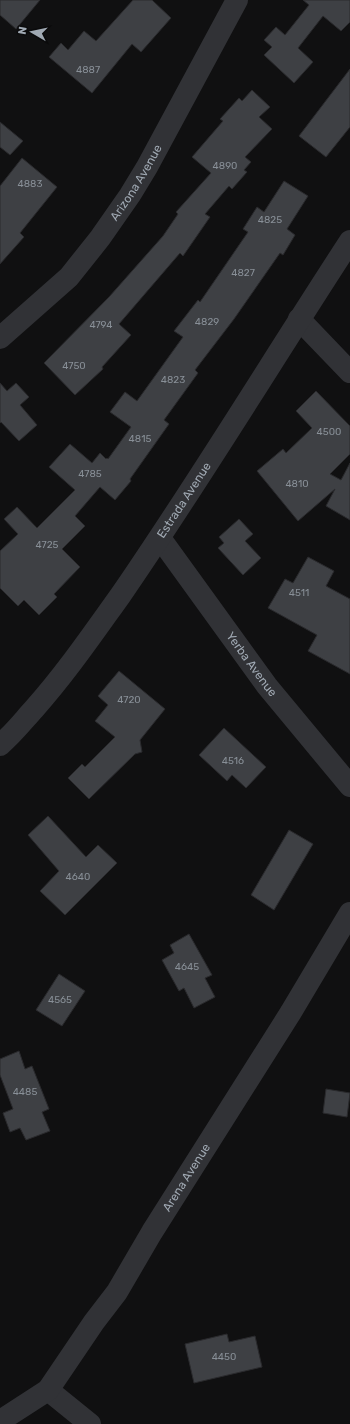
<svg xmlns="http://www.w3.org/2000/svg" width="350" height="1424" viewBox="0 0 350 1424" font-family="Rubik,sans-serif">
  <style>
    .building { fill: #3e4044; stroke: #2a2a2d }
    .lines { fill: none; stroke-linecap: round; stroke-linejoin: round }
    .minor { stroke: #313236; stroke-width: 22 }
    .labels { text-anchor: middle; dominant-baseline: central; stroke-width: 3.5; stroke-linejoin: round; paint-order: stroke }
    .number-label { font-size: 10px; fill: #888f97 }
    .street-label { font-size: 12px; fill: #a0a9b3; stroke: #0b0b0c }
  </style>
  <rect width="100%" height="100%" fill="#101011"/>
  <g class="building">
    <polygon points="0,0 40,0 16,29 0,15"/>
    <polygon points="133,0 152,0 171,18 141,52 132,44 92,93 49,57 61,43 68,50 84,31 96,41"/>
    <polygon points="303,0 350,0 350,22 341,31 323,16 298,48 313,62 294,83 264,55 272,47 264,40 276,27 285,35 309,5"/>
    <polygon points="350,69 350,127 326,157 299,136"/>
    <polygon points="252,90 270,107 259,117 272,129 245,157 251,162 244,170 247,172 232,189 229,186 205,214 210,217 183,256 180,253 119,324 131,335 102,367 103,369 75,395 44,363 109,297 163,236 178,214 176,212 211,173 192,157 223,121 220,119 239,98 242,101"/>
    <polygon points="0,122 23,141 10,155 0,147"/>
    <polygon points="22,158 57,187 20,233 24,237 0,264 0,186"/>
    <polygon points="284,181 308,196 287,229 295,235 283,255 280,253 234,319 195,370 198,373 164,420 169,424 130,479 131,481 115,500 100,487 75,516 85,526 62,549 80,567 54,594 57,597 39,615 24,600 18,606 0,588 0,551 18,534 4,519 17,507 37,528 75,490 49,467 70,444 92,463 100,453 106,459 107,458 108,459 131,427 110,412 125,392 137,401 183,337 174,331 198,300 200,302 248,232 243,229 257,207 264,212"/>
    <polygon points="0,383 7,391 16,383 29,397 20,405 37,425 19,441 1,422 0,423"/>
    <polygon points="316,391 350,426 350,454 330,474 341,480 350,463 350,520 326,506 335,489 298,521 257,471 283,449 286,453 312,428 296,411"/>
    <polygon points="239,519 253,534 245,541 261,558 243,575 218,548 224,543 219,537"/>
    <polygon points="308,557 334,571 326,586 350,599 350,674 308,651 317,635 268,608 285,579 293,583"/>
    <polygon points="119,671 165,709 140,740 142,752 135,754 89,799 68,778 82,764 85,767 115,737 95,721 108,705 98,696"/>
    <polygon points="224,728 266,767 246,788 232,775 227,781 199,755"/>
    <polygon points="48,816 86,857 98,845 117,863 65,915 40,891 59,871 28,835"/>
    <polygon points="289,830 313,844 274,910 251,895"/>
    <polygon points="189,934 212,975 205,978 215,997 194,1008 184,988 179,991 162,960 174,953 170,945"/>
    <polygon points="59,974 85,991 62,1026 36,1010"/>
    <polygon points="19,1051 25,1069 32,1066 49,1109 42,1112 50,1131 26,1140 20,1128 10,1132 3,1113 13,1109 0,1075 0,1059"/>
    <polygon points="326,1089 350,1093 347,1117 323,1113"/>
    <polygon points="227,1334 229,1342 255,1336 262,1367 194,1383 185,1344"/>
  </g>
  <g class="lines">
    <g class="minor">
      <polyline points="299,319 350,372"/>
      <path id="s1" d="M0,338L69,277L100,238L130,195L147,167L237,0"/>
      <path id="s2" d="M160,538L267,686L350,786"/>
      <path id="s3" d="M0,745C13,734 23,721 34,709C66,673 92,635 120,596C200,480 273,359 350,241"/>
      <polyline points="48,1390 90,1424"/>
      <path id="s4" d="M0,1421L48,1390L94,1322L117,1292L152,1232L291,1012L350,913"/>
    </g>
  </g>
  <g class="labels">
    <g class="number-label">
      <text x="88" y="70">4887</text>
      <text x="225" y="166">4890</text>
      <text x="30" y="184">4883</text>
      <text x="270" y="220">4825</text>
      <text x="243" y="273">4827</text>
      <text x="207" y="322">4829</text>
      <text x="101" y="325">4794</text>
      <text x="74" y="366">4750</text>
      <text x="173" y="380">4823</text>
      <text x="329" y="432">4500</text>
      <text x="140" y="439">4815</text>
      <text x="90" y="474">4785</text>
      <text x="297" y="484">4810</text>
      <text x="47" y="545">4725</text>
      <text x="299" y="593">4511</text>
      <text x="129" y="700">4720</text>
      <text x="233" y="761">4516</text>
      <text x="78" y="877">4640</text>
      <text x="187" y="967">4645</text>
      <text x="60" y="1000">4565</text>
      <text x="25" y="1092">4485</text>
      <text x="224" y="1357">4450</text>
    </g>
    <g class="street-label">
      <text stroke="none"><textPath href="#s1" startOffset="208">Arizona Avenue</textPath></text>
      <text stroke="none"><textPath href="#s3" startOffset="307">Estrada Avenue</textPath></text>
      <text stroke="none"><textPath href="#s2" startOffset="156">Yerba Avenue</textPath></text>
      <text stroke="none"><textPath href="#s4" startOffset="311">Arena Avenue</textPath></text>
    </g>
  </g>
  <g transform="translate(32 32) rotate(279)" stroke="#0b0b0c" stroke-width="3" paint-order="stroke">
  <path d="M0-3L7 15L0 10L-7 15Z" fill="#a0a9b3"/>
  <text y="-6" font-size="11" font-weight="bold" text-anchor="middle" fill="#a0a9b3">N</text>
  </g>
</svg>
